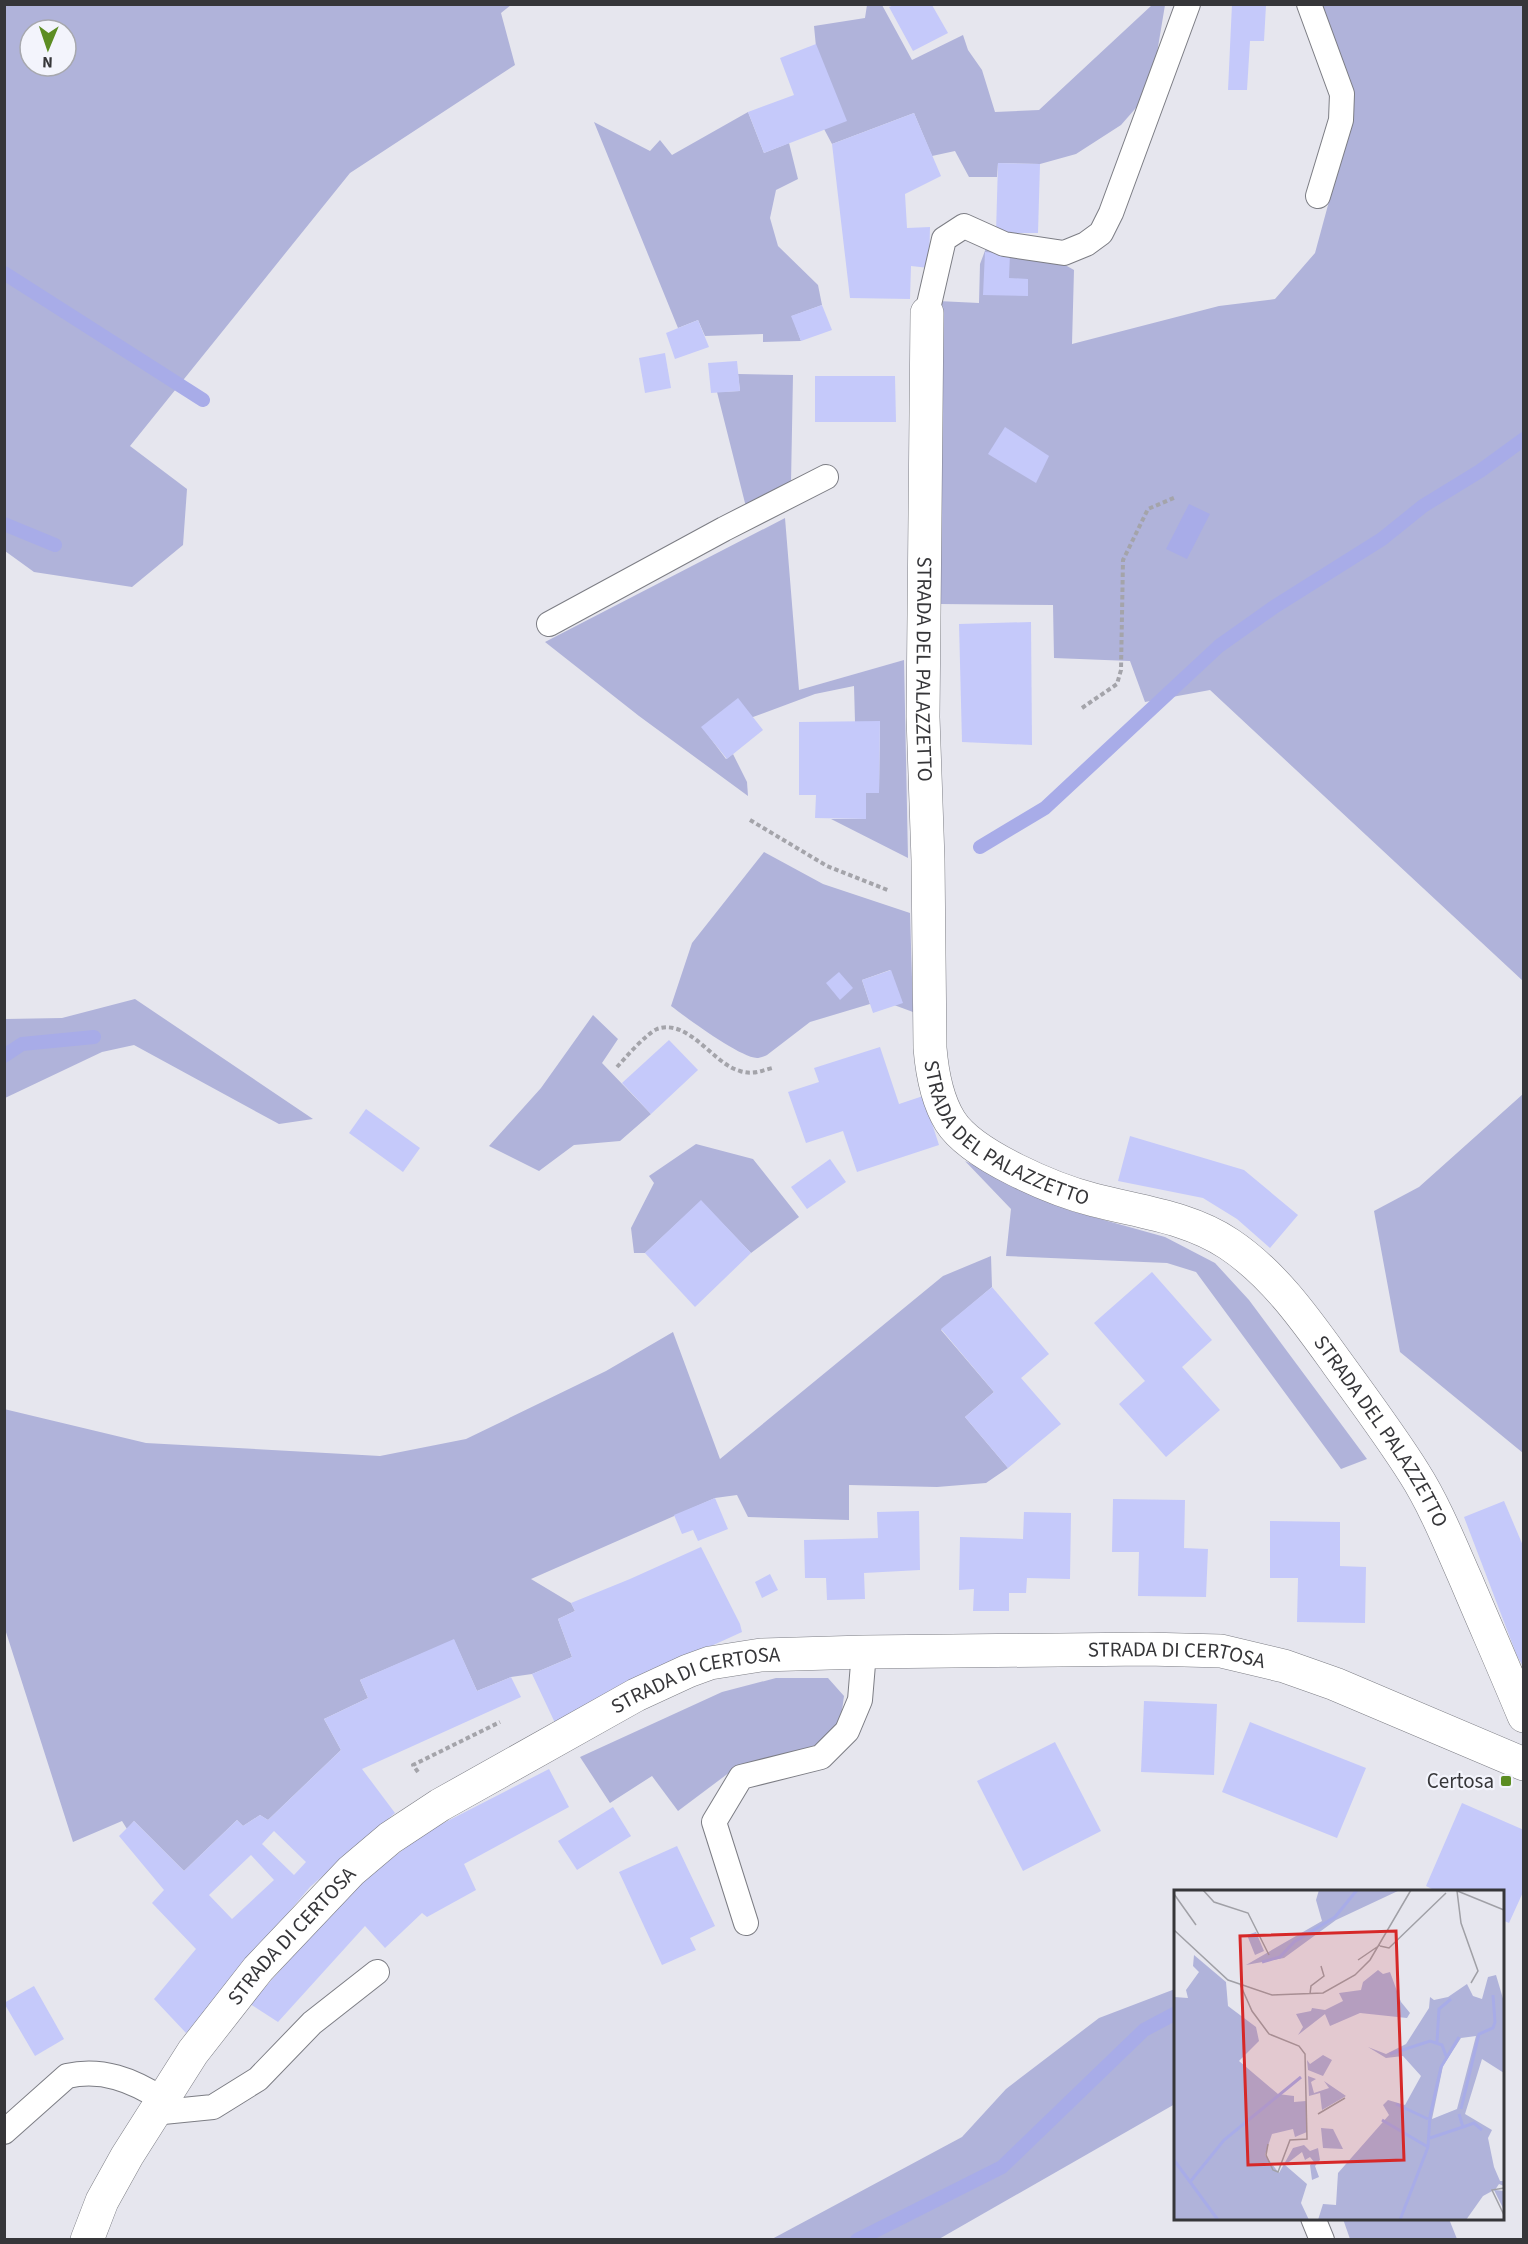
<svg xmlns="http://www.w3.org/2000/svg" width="1528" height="2244" viewBox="0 0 1528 2244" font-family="'Source Sans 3',sans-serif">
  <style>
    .green { fill: #b0b3da; fill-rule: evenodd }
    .water { fill: #a8ace8 }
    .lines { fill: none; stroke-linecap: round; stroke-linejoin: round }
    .stream { stroke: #a8ace8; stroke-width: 14 }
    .building { fill: #c5c9fa; fill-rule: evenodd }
    .lane-casing { stroke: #7c7d84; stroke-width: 26 }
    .street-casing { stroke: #7c7d84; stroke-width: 34 }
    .path { stroke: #a4a4aa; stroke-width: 4; stroke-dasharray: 4.5 3; stroke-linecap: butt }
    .lane { stroke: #fff; stroke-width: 24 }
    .street { stroke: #fff; stroke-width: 33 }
    .poi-dot { fill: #5c8d23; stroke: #f3f4fc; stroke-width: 2 }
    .labels { text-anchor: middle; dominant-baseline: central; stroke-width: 4.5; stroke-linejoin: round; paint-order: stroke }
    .street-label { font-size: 21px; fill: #363639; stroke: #f3f4fc }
    .poi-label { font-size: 21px; fill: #363639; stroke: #f3f4fc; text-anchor: end }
    .inset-river { fill: none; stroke: #a8ace8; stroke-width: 3 }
    .inset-road { fill: none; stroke: #a0a0a6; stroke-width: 1.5 }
    .view { fill: #d62828; fill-opacity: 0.15; stroke: #d62828; stroke-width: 3 }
    .inset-edge { fill: none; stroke: #363639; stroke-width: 3 }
  </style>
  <rect width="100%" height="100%" fill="#e6e6ee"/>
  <g class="green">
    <path d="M5,4L511,5L501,13L515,65L350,173L130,446L187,489L183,545L132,587L34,572L5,551ZM30,30H66V66H30Z"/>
    <polygon points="867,5 882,5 912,60 963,35 968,50 982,70 995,112 1039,110 1152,5 1165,5 1157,53 1142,101 1121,125 1076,154 1040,164 998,163 997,177 969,177 955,151 932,156 914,113 832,144 824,129 814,26 865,18"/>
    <polygon points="1319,5 1523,5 1523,981 1210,690 1145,702 1130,661 1054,658 1053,605 940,604 938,301 979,303 980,264 986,248 1058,261 1074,270 1072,344 1219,306 1275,299 1315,253 1350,124"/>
    <polygon points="748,112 764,153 789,143 798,179 776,190 770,218 778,246 818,285 822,305 792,316 801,341 763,342 763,334 705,336 698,320 678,328 594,122 650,151 660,140 672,155"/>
    <polygon points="738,374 793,375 791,483 746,507 717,392 740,391"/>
    <polygon points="785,518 799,690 904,660 908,858 831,819 866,819 866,793 879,792 880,722 855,722 854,686 815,694 753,717 702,727 726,759 733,754 747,782 748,796 639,716 545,642"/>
    <path d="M764,852L823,884L910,913L913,1012L894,1005L890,970L862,980L870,1004L810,1022L767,1055C765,1056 759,1058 757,1058C739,1057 687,1018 671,1006L692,943Z"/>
    <polygon points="135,999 313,1119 279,1124 134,1045 102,1052 5,1098 5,1019 62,1018"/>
    <polygon points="593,1015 618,1039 602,1063 651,1114 620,1141 574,1145 539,1171 489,1146 541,1088"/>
    <polygon points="1523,1094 1523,1453 1400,1352 1374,1211 1419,1187"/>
    <polygon points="696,1144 753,1159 799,1217 751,1253 701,1201 645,1253 634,1253 631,1228 654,1183 649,1176"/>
    <polygon points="965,1161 1068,1210 1165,1237 1215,1263 1249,1300 1367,1459 1341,1469 1196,1272 1167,1263 1006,1256 1011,1209"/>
    <polygon points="991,1256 992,1287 941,1330 994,1392 965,1417 1008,1468 986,1483 937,1487 849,1485 849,1520 748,1517 737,1495 715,1498 531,1579 571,1603 575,1611 558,1619 572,1657 532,1674 511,1677 477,1691 454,1640 360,1680 368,1698 324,1719 341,1750 268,1820 260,1815 243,1826 237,1820 184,1871 134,1821 127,1829 122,1821 73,1842 5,1629 4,1409 146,1443 380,1456 466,1439 606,1371 673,1332 720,1459 943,1276"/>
    <polygon points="776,1678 828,1678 844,1696 840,1725 823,1743 730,1772 678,1811 652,1776 610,1803 580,1757 722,1692"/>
    <polygon points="1175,1989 1175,2104 939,2239 772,2239 962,2137 1006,2089 1099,2018"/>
    <polygon points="1343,2219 1449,2219 1457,2239 1350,2239"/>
  </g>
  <polygon class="water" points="1189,504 1210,514 1187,559 1166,549"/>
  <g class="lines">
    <g class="stream">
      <polyline points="4,273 203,400"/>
      <polyline points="4,524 55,545"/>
      <polyline points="980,847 1045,808 1219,646 1274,607 1382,539 1423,506 1480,471 1524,439"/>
      <polyline points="4,1056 22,1044 94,1037"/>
      <polyline points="857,2240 1002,2167 1144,2030 1176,2013"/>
    </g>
  </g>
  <g class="building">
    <polygon points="1232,4 1266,5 1264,41 1250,41 1247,90 1228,90"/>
    <polygon points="894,5 932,5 948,33 913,51 889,7"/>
    <polygon points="816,44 847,121 764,153 748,112 794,95 780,58"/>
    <polygon points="914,113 941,176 905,194 907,228 930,227 929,268 911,266 910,299 850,298 832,144"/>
    <polygon points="998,163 1040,164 1038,233 996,233"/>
    <polygon points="985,252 1010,254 1009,278 1028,279 1028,296 983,295"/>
    <polygon points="822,305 832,330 801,341 791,316"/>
    <polygon points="698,320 709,347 675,359 666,333"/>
    <polygon points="665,353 671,388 645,393 639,358"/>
    <polygon points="737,361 740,391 711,393 708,363"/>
    <polygon points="815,376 895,376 896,422 815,422"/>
    <polygon points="1005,427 1049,456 1036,483 988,454"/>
    <polygon points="1031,622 1032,745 962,742 959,624"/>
    <polygon points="738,698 763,730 727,759 701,727"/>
    <polygon points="880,721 879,793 866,793 866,819 815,818 816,795 799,795 799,722"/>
    <polygon points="891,970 903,1003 873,1013 862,980"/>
    <polygon points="839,972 853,988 840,1000 826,983"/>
    <polygon points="669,1040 698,1070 651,1114 622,1083"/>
    <polygon points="880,1047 899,1104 923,1096 939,1145 857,1172 843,1131 806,1143 788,1092 819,1082 814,1068"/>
    <polygon points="366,1109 420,1148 403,1172 349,1133"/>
    <polygon points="1130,1136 1244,1170 1298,1215 1270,1248 1237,1219 1203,1198 1118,1181"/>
    <polygon points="830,1159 846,1182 807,1209 791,1187"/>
    <polygon points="701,1200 751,1253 695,1307 645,1253"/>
    <polygon points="1152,1272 1212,1340 1182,1367 1220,1410 1166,1457 1119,1404 1145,1381 1094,1323"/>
    <polygon points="992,1287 1049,1354 1021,1378 1061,1424 1008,1468 965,1417 994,1392 941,1329"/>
    <polygon points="715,1498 728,1529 698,1541 693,1530 682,1534 674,1515"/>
    <polygon points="1113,1499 1185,1500 1184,1548 1208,1549 1206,1597 1138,1596 1139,1552 1112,1552"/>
    <polygon points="1504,1501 1524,1548 1524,1668 1517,1656 1464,1517"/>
    <polygon points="919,1511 920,1570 864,1573 865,1599 827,1600 826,1578 805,1578 804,1540 878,1538 877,1512"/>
    <polygon points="1024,1512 1071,1513 1070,1579 1027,1578 1026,1593 1009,1593 1009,1611 973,1611 974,1589 959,1590 960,1537 1023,1539"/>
    <polygon points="1270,1521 1340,1522 1340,1566 1366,1567 1365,1623 1297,1622 1298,1578 1270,1578"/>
    <polygon points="701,1547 740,1624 742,1632 619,1688 556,1725 532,1674 572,1657 558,1619 575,1611 571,1603 630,1579"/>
    <polygon points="770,1574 778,1590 762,1598 755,1582"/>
    <path d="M454,1639L477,1691L511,1677L521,1697L362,1769L395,1813L310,1887L186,2033L154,1999L196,1949L152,1903L164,1890L119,1836L134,1821L184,1871L237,1820L243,1826L260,1815L268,1820L341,1750L324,1719L368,1698L360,1680ZM274,1831L306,1862L294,1875L262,1844ZM251,1855L274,1880L232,1919L209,1895Z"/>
    <polygon points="1144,1701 1217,1704 1214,1775 1141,1772"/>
    <polygon points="1250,1722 1366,1768 1337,1838 1222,1792"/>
    <polygon points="1055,1742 1101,1831 1023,1871 977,1781"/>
    <polygon points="549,1769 569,1807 464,1864 476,1890 427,1917 422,1913 385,1948 365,1926 278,2022 250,2004 359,1883 428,1831"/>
    <polygon points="1462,1803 1524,1830 1524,1890 1509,1923 1502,1920 1502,1892 1438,1892 1426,1886"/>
    <polygon points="613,1807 631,1836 577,1870 558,1841"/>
    <polygon points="677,1846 715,1926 690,1938 696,1950 662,1965 619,1872"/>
    <polygon points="34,1986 64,2039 35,2056 4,2003"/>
  </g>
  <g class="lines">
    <defs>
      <g id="lane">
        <polyline points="1309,4 1342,94 1341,120 1318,196"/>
        <polyline points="927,313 944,239 964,226 1004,244 1064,253 1086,244 1101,233 1111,213 1188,4"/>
        <polyline points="549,624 724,529 826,477"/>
        <polyline points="746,1923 714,1822 741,1777 821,1757 847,1731 860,1700 864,1652"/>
        <polyline points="153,2113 213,2107 258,2079 312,2023 377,1972"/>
        <path d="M4,2132L67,2076C102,2068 132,2080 162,2099"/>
        <polyline points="1313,2218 1322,2240"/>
      </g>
      <g id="street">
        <path id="s1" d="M927,313L923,717L928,860L930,1048C932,1072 937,1100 950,1121C972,1156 1055,1190 1094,1200C1140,1212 1189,1217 1229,1244C1274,1274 1306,1320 1337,1363C1363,1399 1390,1435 1414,1473C1435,1506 1450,1544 1466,1580C1485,1625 1505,1670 1524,1716"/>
        <path id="s2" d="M87,2240L102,2201L127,2156L193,2052L258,1969L351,1871L390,1838L440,1805L636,1695L688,1671L710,1663L761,1655L864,1652L1147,1649L1221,1651L1284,1666L1335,1684L1524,1764"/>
      </g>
    </defs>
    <use href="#lane" class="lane-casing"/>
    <use href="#street" class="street-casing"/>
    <g class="path">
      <polyline points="1082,708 1117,684 1121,670 1123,560 1148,509 1176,497"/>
      <polyline points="750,820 827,866 890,891"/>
      <path d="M617,1067C626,1057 646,1034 657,1029C689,1018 713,1064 740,1071C752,1075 761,1071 772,1068"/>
      <polyline points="418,1772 413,1765 500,1722"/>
    </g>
    <use href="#lane" class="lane"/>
    <use href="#street" class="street"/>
  </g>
  <rect class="poi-dot" x="1500" y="1775" width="12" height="12" rx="3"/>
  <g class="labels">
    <g class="street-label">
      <text stroke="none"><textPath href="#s1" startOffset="356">STRADA DEL PALAZZETTO</textPath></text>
      <text stroke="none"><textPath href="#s1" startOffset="860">STRADA DEL PALAZZETTO</textPath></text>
      <text stroke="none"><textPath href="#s1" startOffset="1364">STRADA DEL PALAZZETTO</textPath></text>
      <text stroke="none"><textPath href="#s2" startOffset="1341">STRADA DI CERTOSA</textPath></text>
      <text stroke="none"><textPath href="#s2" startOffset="855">STRADA DI CERTOSA</textPath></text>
      <text stroke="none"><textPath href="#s2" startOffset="369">STRADA DI CERTOSA</textPath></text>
    </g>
    <g class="poi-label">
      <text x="1494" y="1781">Certosa</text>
    </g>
  </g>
  <g transform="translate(1174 1890)">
    <rect width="330" height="330" fill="#e6e6ee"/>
    <path d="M145,0H226L162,30L110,68L72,75L148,31L142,10ZM82,42L90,61L81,65L73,45ZM20,65L52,92L54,116L82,137L85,151L65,171L104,204L120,206V212L132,211L133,242L121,247L119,239L98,244L91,265L105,283L119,258L130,255L136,261L144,258L146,270L141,276L145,287L138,290L136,275L140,272L136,267L131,270L128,262L111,275L133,294L127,313L135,330H0V107L14,108L12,100L25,82L19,76ZM204,80L209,84L216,82L227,112L236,123L233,128L186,123L156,136L151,124L124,145L129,137L122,124L137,121L138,118L151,120L169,111L165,103L187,100L189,92ZM322,85L330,112V183L308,169L291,224L318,240L314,248L320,277L326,291H330V296L325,294L321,300L330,301V320L320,300L309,306L292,330H144L149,314L162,315L164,283L215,225L209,215L214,210L231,215L247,186L229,166L212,168L194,157L212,164L232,154L255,118L256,107L260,110L274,107L293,94L299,106L308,109L314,87ZM302,146L283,219L258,229L269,176L287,148ZM149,165L158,170L149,186L134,180L133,170L136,174ZM134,186L142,189L137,192L140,203L155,198L150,191L172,206L148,220L146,203L135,206ZM147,238L159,239L169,259L149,258Z" fill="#b0b3da" fill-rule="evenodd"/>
    <path class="inset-river" d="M88,72L106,67L120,52L161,27L183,0M263,152L265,119L277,109M216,164L256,151L268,155L272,166M222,214L254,229M287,219L305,144L319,138L321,132L319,105M208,230L254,257M289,237L300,233L308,240M256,248L289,237L285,224M0,270L44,330M16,292L50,250L127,187M226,330L254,257L256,226L267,177L285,147"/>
    <path class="inset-road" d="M29,0L40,12L74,23L95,65M281,0L330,20M283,1L287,33L304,81L297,93M0,4L22,35M0,40L54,90L98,105L149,103L181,85L196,70L237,0M206,56L215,58L272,3M184,70L206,55M66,94L78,121L95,144L125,156L131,164L133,249L116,250L104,282L99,280L92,265L94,254M136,104L137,96L150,86L147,76M144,224L171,208M330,298L318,300L330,325"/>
    <path class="view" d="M222,41L230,270L74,275L66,46Z"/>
    <rect width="330" height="330" class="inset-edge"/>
  </g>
  <rect width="1528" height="2244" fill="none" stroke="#363639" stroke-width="12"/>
  <g transform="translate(48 48) rotate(182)"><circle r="28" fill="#f3f4fc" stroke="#a7a8ae" stroke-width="1.5"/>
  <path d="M0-4.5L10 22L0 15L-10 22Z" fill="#5c8d23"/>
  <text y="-9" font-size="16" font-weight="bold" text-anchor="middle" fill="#363639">N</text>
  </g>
</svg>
